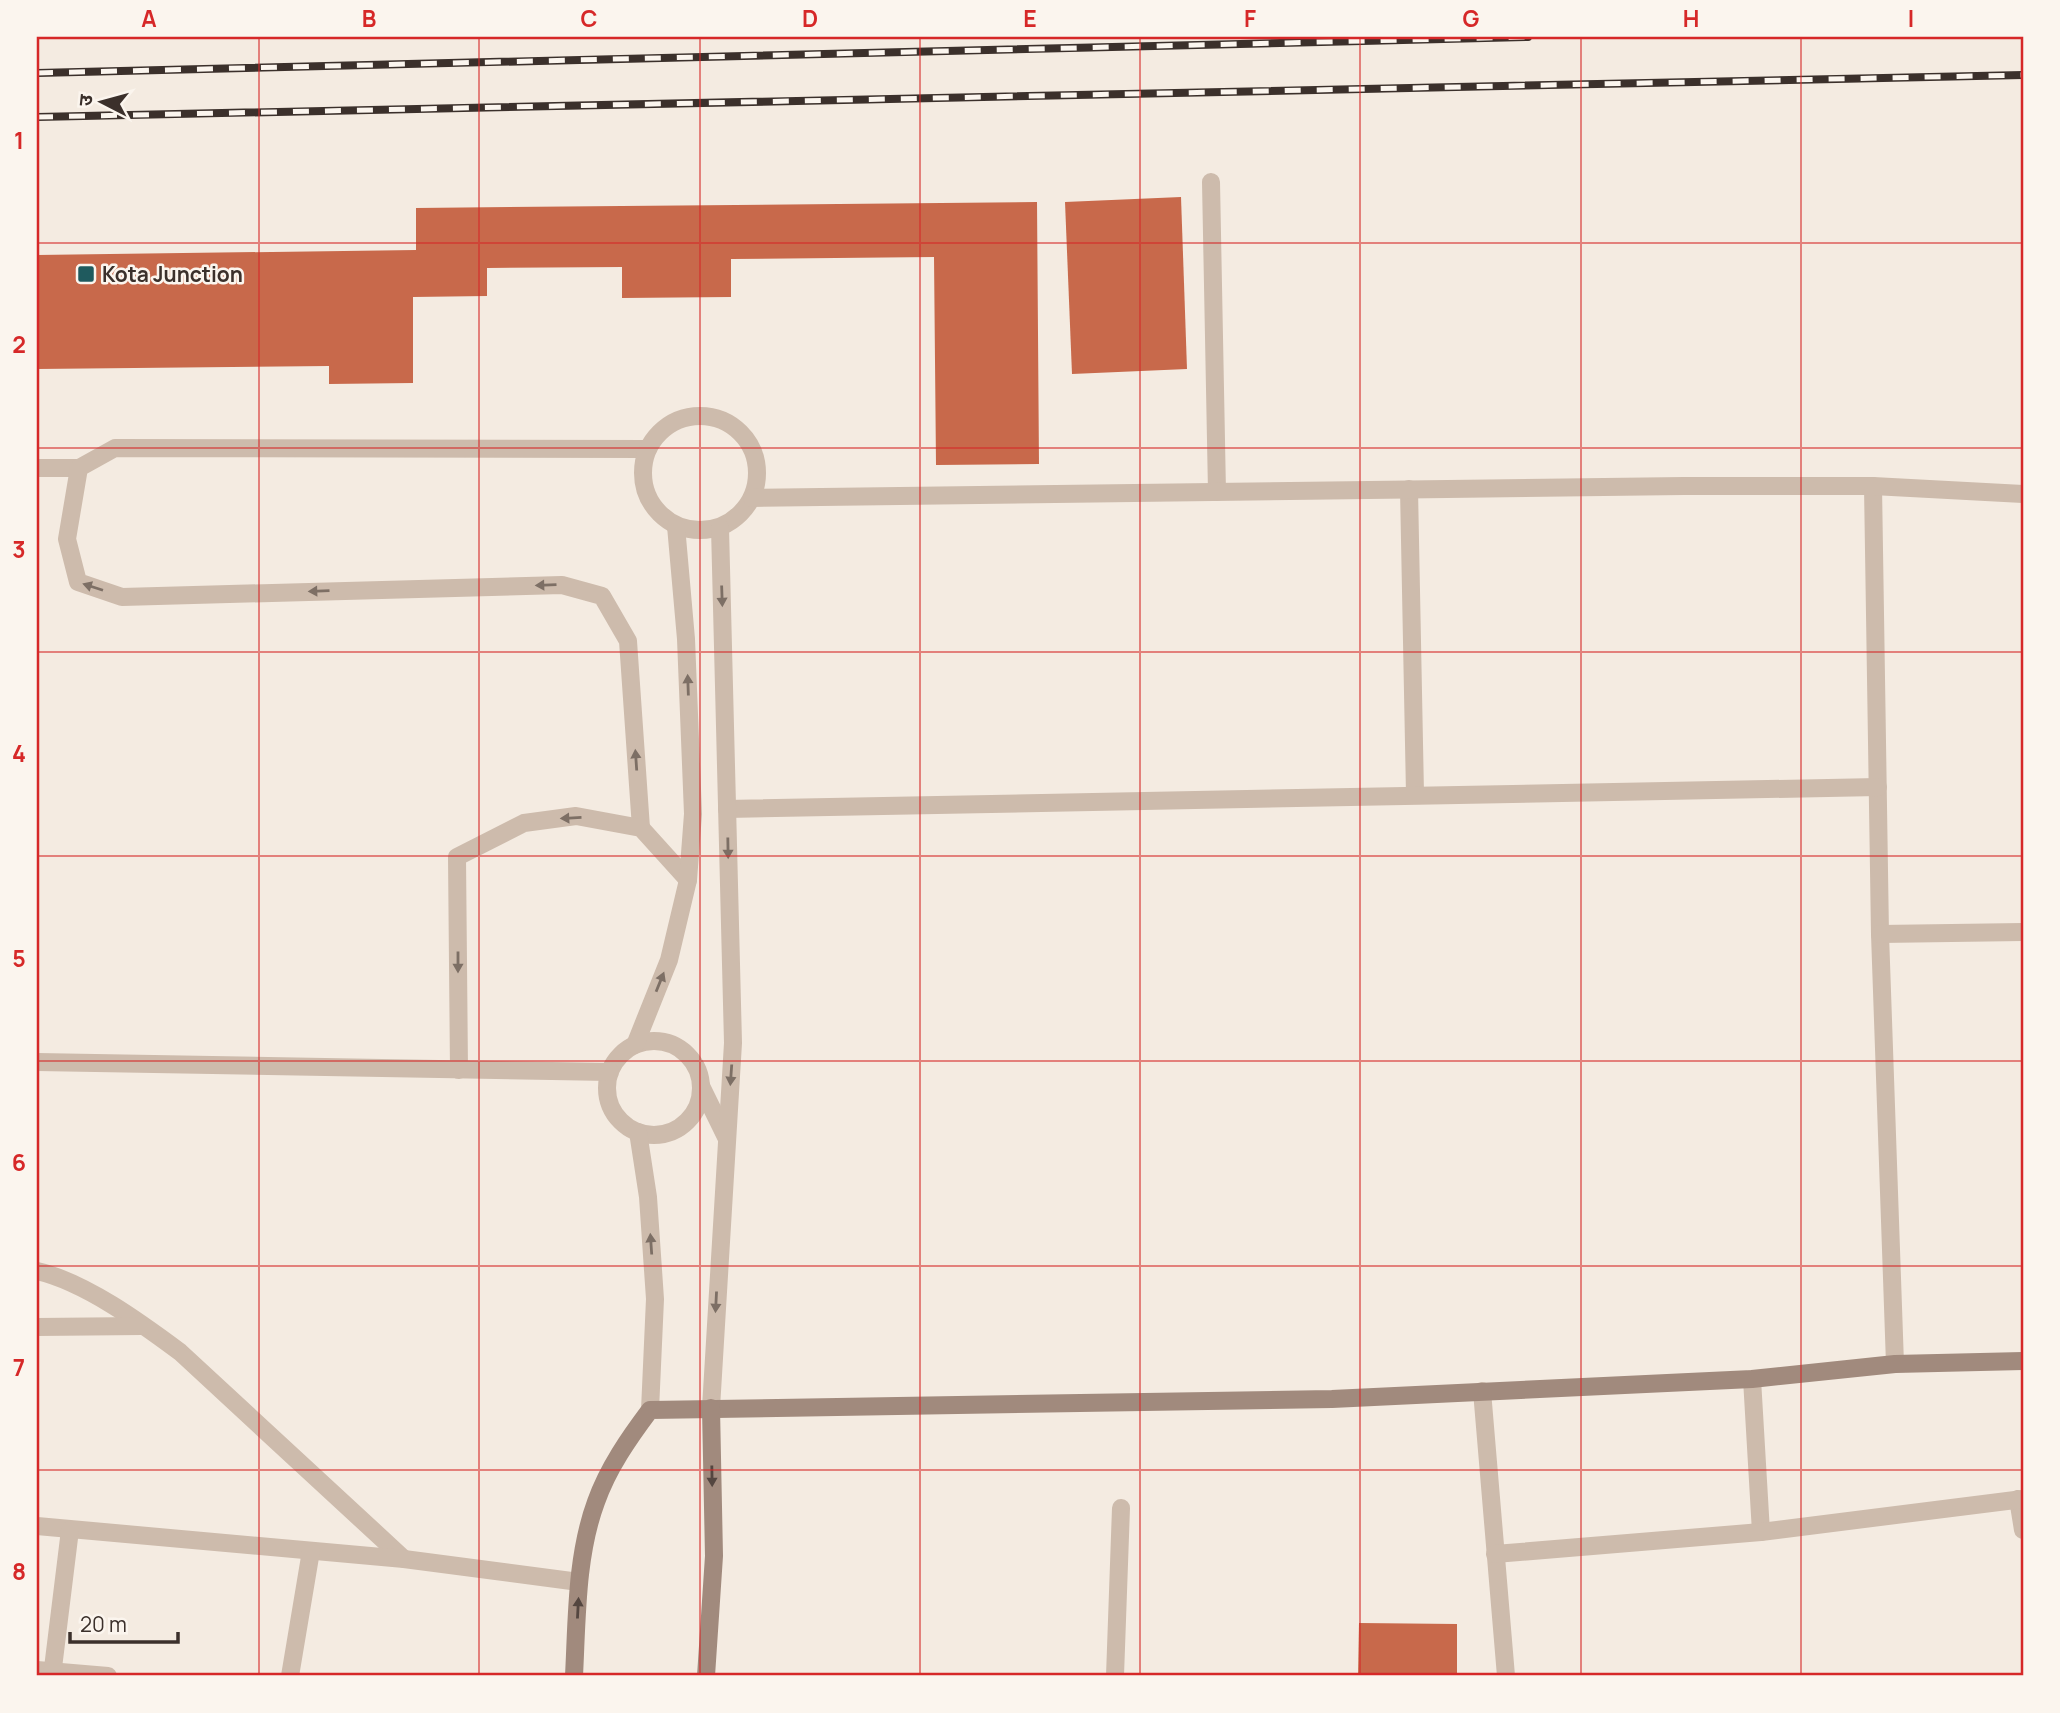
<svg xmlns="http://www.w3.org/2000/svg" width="2060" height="1713" viewBox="0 0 2060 1713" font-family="Manrope,'Noto Sans Devanagari',sans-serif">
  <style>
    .building { fill: #c8694b }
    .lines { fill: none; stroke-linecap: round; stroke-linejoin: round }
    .lane { stroke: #cdbbac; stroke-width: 18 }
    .street { stroke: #cdbbac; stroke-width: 18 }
    .secondary { stroke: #a18a7d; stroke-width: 18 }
    .rail-casing { stroke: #3b302b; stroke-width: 8 }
    .rail { stroke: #fbf5ee; stroke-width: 5; stroke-dasharray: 16; stroke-linecap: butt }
    .oneway { fill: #7d6f65 }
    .oneway2 { fill: #544640 }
    .grid { fill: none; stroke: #d62828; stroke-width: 2; stroke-opacity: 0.55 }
    .poi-dot { fill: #1f5a5e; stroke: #fbf5ee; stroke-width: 2.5 }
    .labels { text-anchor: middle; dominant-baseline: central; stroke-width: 5; stroke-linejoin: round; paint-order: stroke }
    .poi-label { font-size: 21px; font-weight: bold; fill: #3b302b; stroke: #fbf5ee; text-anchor: start }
    .neatline { fill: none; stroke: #d62828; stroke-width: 2.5 }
    .grid-label { font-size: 23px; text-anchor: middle; font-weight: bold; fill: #d62828 }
  </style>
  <rect width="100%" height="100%" fill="#f4ebe1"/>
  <g class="building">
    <polygon points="1181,197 1187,369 1072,374 1065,202"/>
    <polygon points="1037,202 1039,464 936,465 934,257 731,259 731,297 622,298 622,267 487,268 487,296 413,297 413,383 329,384 329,366 37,369 37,255 416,250 416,208"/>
    <polygon points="1359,1623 1457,1624 1457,1676 1358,1676"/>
  </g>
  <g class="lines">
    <g class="lane">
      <polyline points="37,468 79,468"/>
      <polyline points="641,828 628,641 602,596 562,585 122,597 78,582 67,539 79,468 115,448 648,449"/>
      <polyline points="459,1070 457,857 524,823 576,816 641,828 688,880"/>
    </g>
    <g class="street">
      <polyline points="1211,182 1217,492"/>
      <circle cx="700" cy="473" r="57"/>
      <polyline points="1873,486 1880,934 1895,1364"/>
      <polyline points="1409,489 1415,794"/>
      <polyline points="752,498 1684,486 1873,486 2023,494"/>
      <polyline points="727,809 1878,787"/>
      <polyline points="1880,934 2023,932"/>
      <circle cx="654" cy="1088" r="47"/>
      <polyline points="635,1045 669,960 688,880 693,814 686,639 676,526"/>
      <polyline points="37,1062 610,1072"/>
      <polyline points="701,1086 726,1137"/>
      <polyline points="638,1132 648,1197 655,1299 650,1410"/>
      <path d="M37,1271C85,1282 141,1323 180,1352L404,1559"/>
      <polyline points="37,1327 142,1326"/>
      <polyline points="1752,1379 1761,1532"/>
      <polyline points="1482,1391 1506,1676"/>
      <polyline points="711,1408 733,1043 720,528"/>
      <polyline points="2018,1499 2023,1530"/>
      <polyline points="37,1526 404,1559 579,1582"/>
      <polyline points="1495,1554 1761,1532 2023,1499"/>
      <polyline points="37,1670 108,1676"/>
      <polyline points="52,1676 70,1530"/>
      <polyline points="290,1676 311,1551"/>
      <polyline points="1115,1676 1121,1508"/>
    </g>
    <g class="secondary">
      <path d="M574,1676C577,1619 576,1556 596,1502C608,1468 629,1438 650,1410L1332,1399L1752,1379L1895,1364L2023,1361"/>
      <polyline points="706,1676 714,1556 711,1408"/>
    </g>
    <defs>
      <g id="rail">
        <polyline points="37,73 1528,37"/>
        <polyline points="37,117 2023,75"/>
      </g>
    </defs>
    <use href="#rail" class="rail-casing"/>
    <use href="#rail" class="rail"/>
  </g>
  <defs><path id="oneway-solid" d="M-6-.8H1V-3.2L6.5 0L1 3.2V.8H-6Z" transform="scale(1.75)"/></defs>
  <g class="oneway">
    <use href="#oneway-solid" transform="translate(546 585) rotate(178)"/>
    <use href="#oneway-solid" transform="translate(93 587) rotate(-162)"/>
    <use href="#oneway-solid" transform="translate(319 591) rotate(178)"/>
    <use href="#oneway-solid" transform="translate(722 596) rotate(88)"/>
    <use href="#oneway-solid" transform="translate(688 685) rotate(-92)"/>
    <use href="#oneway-solid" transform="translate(636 760) rotate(-94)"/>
    <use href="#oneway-solid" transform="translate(571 818) rotate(177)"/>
    <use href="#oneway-solid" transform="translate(728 848) rotate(89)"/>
    <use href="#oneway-solid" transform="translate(458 962) rotate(90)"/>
    <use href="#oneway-solid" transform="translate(660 982) rotate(-68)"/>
    <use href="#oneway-solid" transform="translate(731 1075) rotate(94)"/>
    <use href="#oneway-solid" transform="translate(651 1244) rotate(-94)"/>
    <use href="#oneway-solid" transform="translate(716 1302) rotate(93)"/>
  </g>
  <g class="oneway2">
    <use href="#oneway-solid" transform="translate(712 1476) rotate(89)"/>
    <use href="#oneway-solid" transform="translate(578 1608) rotate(-87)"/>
  </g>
  <path class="grid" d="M259,37V1676M479,37V1676M700,37V1676M920,37V1676M1140,37V1676M1360,37V1676M1581,37V1676M1801,37V1676M37,243H2023M37,448H2023M37,652H2023M37,856H2023M37,1061H2023M37,1266H2023M37,1470H2023"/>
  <rect class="poi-dot" x="77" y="265" width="18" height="18" rx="3.5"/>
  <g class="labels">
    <g class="poi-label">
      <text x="102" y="274">Kota Junction</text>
    </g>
  </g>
  <rect width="2060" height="1713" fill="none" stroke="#fbf5ee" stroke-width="77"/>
  <g transform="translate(102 102) rotate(276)" stroke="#fbf5ee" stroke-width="5" paint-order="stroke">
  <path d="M0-5L12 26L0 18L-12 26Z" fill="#3b302b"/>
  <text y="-10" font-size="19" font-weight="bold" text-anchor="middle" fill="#3b302b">उ</text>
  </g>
  <path d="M70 1632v10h108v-10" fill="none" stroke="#3b302b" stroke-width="3.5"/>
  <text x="80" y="1632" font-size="21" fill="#3b302b" stroke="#fbf5ee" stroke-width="5" paint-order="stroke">20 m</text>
  <rect x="38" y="38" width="1984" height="1636" class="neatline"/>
  <g class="grid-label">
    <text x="149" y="27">A</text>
    <text x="369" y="27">B</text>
    <text x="589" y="27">C</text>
    <text x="810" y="27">D</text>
    <text x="1030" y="27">E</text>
    <text x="1250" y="27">F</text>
    <text x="1471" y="27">G</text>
    <text x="1691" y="27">H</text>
    <text x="1911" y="27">I</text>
    <text x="19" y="149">1</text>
    <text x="19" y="353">2</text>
    <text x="19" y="558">3</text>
    <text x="19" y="762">4</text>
    <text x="19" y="967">5</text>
    <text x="19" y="1171">6</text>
    <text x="19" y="1376">7</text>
    <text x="19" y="1580">8</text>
  </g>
</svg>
